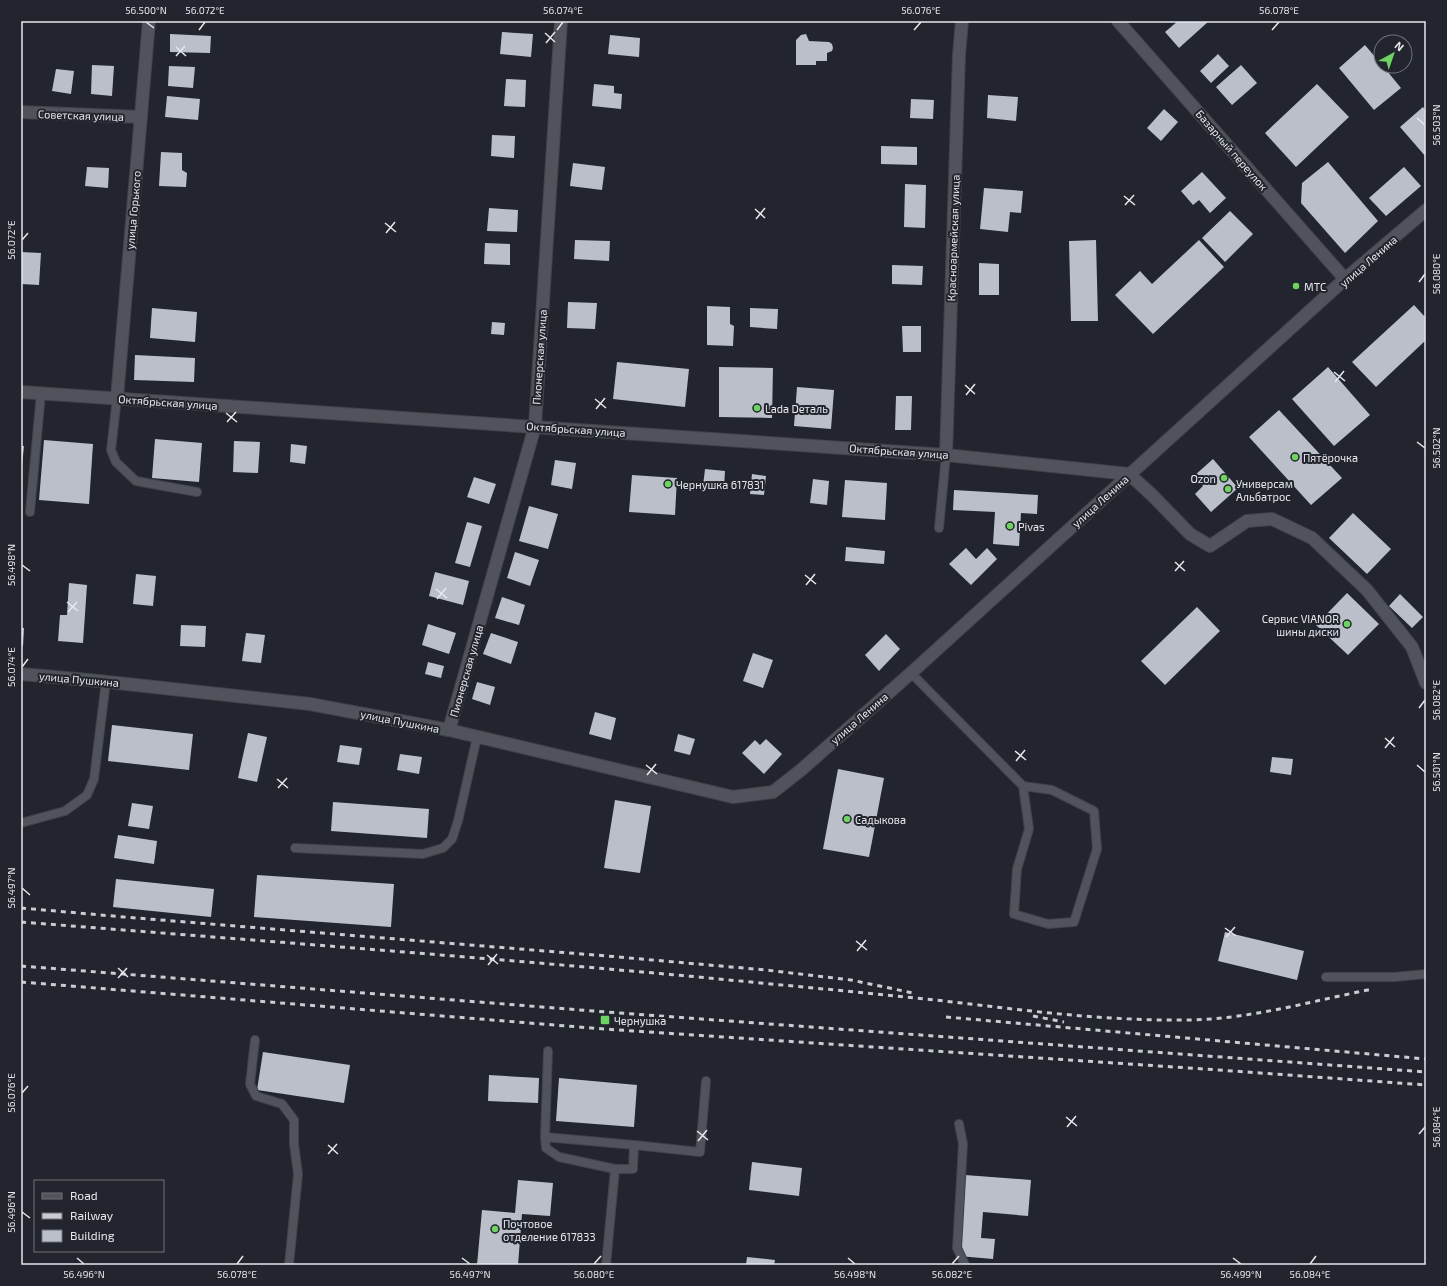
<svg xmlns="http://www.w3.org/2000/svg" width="1447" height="1286" viewBox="0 0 1447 1286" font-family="'Exo 2',sans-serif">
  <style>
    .building { fill: #bbbfca }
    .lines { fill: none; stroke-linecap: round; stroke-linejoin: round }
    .lane-casing { stroke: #404249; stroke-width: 10 }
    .street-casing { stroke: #404249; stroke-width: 14 }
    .secondary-casing { stroke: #404249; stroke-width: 14 }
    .lane { stroke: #50535c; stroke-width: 8 }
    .street { stroke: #50535c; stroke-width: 12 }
    .secondary { stroke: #50535c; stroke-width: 12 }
    .rail { stroke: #c9ccd2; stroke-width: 3; stroke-dasharray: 5 5; stroke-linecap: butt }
    .ticks { fill: none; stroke: #e6e8ee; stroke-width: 1.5 }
    .poi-dot { fill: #6dd361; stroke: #22252d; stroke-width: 1.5 }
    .labels { text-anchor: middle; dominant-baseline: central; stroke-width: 4; stroke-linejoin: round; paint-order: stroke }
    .street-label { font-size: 11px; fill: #e6e8ee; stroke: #22252d }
    .poi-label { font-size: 11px; fill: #e6e8ee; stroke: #22252d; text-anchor: start }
    .neatline { fill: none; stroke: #e6e8ee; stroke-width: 1.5 }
    .ticks-label { font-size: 10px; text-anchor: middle; fill: #e6e8ee }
  </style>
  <rect width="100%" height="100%" fill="#22252d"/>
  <g class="building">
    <polygon points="1178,21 1209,21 1179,48 1165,32"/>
    <polygon points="502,32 533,34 531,57 500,54"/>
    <polygon points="170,34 211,36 210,53 170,52"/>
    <polygon points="806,34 809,41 829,42 832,44 833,48 832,51 827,53 827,61 816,61 816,65 796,65 796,40 801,35"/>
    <polygon points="610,35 640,38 639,57 608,54"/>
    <polygon points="1365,45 1381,64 1381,66 1383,66 1401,88 1374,110 1339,68"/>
    <polygon points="1218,54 1229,66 1211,83 1200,71"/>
    <polygon points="92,65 114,66 112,96 91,94"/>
    <polygon points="1241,65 1257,83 1232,105 1216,87"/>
    <polygon points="169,66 195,67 193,88 168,86"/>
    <polygon points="56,69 74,71 71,94 52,91"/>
    <polygon points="506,79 526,80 525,107 504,106"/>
    <polygon points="594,84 614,86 614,93 622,94 621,109 592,106"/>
    <polygon points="1317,84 1349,117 1296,167 1265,133"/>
    <polygon points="988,95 1018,97 1016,121 987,118"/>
    <polygon points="167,96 200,99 198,120 165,117"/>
    <polygon points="911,99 934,100 933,119 910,118"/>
    <polygon points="1423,107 1426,111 1426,157 1400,127"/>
    <polygon points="1164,109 1178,122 1161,141 1147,128"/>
    <polygon points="492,135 515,136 514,158 491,156"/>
    <polygon points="881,146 917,147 917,165 881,164"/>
    <polygon points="161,152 182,153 182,170 187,173 186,187 159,186"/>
    <polygon points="1328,162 1378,221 1345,253 1301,203 1302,183"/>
    <polygon points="573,163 605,167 602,190 570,186"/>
    <polygon points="87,167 109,168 108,188 85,186"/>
    <polygon points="1404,167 1421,186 1386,216 1369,198"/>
    <polygon points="1202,172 1226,198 1210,213 1199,200 1193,205 1181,191"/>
    <polygon points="905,184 926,185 925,228 904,227"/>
    <polygon points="984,188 1023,191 1021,213 1010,212 1008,232 980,229"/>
    <polygon points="489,208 518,210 517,232 487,231"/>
    <polygon points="1230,211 1253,234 1225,262 1202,238"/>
    <polygon points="575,240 610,241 609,261 574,259"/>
    <polygon points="1096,240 1098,321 1071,321 1069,241"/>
    <polygon points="1199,240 1224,267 1153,334 1115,295 1140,271 1152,284"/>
    <polygon points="485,243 510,244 510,265 484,264"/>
    <polygon points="21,252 41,253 39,285 21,284"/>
    <polygon points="979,263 999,264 999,295 979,295"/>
    <polygon points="892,265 923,266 922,285 892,284"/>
    <polygon points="568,302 597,303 595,329 567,328"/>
    <polygon points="1414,305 1426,318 1426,340 1376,387 1352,362"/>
    <polygon points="707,306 730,307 730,324 734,326 733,346 707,345"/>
    <polygon points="152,308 197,312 195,342 150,338"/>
    <polygon points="750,308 778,309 777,329 750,327"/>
    <polygon points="492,322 505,323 504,335 491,334"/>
    <polygon points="902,326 921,326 921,352 903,352"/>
    <polygon points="135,355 195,358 194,382 134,380"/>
    <polygon points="617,362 689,369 685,407 613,399"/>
    <polygon points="719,367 773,368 772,418 719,417"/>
    <polygon points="1328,367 1370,415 1334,446 1292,399"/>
    <polygon points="797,387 834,390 831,429 794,426"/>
    <polygon points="896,396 912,396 911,430 895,430"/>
    <polygon points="1279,410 1342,478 1311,505 1249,437"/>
    <polygon points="155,439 202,443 199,482 152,478"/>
    <polygon points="44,440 93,444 89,504 39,500"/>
    <polygon points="234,441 260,442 258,473 233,472"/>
    <polygon points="291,444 307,446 305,464 290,462"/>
    <polygon points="21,446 24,446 22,465 21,465"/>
    <polygon points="1213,459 1238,488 1211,512 1195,494 1203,486 1194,476"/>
    <polygon points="555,460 576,463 572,489 551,485"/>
    <polygon points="705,469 725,471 724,488 703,486"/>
    <polygon points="752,474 766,476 764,495 750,494"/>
    <polygon points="632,475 677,478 675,515 629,512"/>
    <polygon points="474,477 496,484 489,504 467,497"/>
    <polygon points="813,479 829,481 827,505 810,503"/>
    <polygon points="845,480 887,483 885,520 842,517"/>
    <polygon points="954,490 1038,495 1037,514 1021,513 1019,546 993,544 995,512 953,510"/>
    <polygon points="529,506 558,514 548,549 519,541"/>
    <polygon points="1353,513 1391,549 1367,574 1329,538"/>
    <polygon points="467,522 482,526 470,567 455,563"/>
    <polygon points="846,547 885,551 884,564 845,561"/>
    <polygon points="966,548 976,559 987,548 997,559 971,585 949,564"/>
    <polygon points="515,552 539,560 530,586 507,578"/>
    <polygon points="435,572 469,581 463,605 429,596"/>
    <polygon points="136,574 156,576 153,606 133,604"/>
    <polygon points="69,583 87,585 83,643 58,641 60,615 67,615"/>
    <polygon points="1347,593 1379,624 1348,655 1316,625"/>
    <polygon points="1400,594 1423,617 1412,628 1389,606"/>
    <polygon points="502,597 525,605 519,625 495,618"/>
    <polygon points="1197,607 1220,631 1165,685 1141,661"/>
    <polygon points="428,624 456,633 449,654 422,645"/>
    <polygon points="181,625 206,626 205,647 180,646"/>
    <polygon points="21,628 24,628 23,646 21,646"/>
    <polygon points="246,633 265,635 261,663 242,661"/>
    <polygon points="491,633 518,642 511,664 483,654"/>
    <polygon points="886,634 900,649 879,671 865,655"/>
    <polygon points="753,653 773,660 763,688 743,681"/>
    <polygon points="428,662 444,666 441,678 425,674"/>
    <polygon points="477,682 495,687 490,705 472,699"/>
    <polygon points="595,712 616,718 611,740 589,734"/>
    <polygon points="112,725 193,734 189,770 108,761"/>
    <polygon points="248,733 267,737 257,782 238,778"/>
    <polygon points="678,734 695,739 690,755 674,751"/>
    <polygon points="766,739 782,754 764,774 742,753 755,740 760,745"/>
    <polygon points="340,745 362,748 359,765 337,762"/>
    <polygon points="400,754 422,757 419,774 397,770"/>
    <polygon points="1272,757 1293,759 1291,775 1270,772"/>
    <polygon points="838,769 884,778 869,857 823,849"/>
    <polygon points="615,800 651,806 640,873 604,868"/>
    <polygon points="333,802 429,809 427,838 331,831"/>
    <polygon points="132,803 153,806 149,829 128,826"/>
    <polygon points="118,835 157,841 154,864 114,858"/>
    <polygon points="257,875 394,884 391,927 254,917"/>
    <polygon points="116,879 214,889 211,917 113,907"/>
    <polygon points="1225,932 1304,951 1297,980 1218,961"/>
    <polygon points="263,1052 350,1065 344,1103 257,1090"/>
    <polygon points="489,1075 539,1078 538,1103 488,1101"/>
    <polygon points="559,1078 637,1085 634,1127 556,1121"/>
    <polygon points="752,1162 802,1168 799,1196 749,1190"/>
    <polygon points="965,1175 1031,1180 1028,1216 983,1212 981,1238 995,1239 993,1259 958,1256"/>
    <polygon points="518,1180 553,1183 550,1216 522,1214 518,1265 477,1265 482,1210 515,1213"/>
    <polygon points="747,1257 775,1260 774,1265 746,1265"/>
  </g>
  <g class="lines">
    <defs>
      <g id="lane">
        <polyline points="117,398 111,450 116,462 136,481 197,492"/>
        <polyline points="30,512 41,393"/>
        <polyline points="939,528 946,455"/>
        <polyline points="911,673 1023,786 1052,790 1094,811 1097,849 1074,922 1048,924 1014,914 1017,869 1029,829 1023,786"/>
        <polyline points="21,823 65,811 87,795 94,779 106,681"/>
        <polyline points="295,848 423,854 443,848 452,839 458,821 477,737"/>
        <polyline points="1326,977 1394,977 1426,974"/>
        <polyline points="255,1040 250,1084 256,1096 282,1104 294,1120 294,1144 298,1174 289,1265"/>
        <polyline points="959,1124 963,1144 957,1248 965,1265"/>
        <polygon points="545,1137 634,1145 633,1169 615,1169 559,1157 546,1148"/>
        <polyline points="545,1137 548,1051"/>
        <polyline points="634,1145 700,1152 706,1081"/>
        <polyline points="606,1265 615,1169"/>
      </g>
      <g id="street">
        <polyline points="1118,21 1345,279"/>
        <polyline points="21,112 141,117"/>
        <polyline points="117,398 149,21"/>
        <polyline points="1129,474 1152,495 1190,534 1210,546 1247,521 1272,519 1312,538 1367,590 1412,647 1426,683"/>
        <polyline points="449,730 535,426 561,21"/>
      </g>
      <g id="secondary">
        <polyline points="21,392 946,455 1129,474"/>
        <polyline points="946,455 959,55 962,21"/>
        <polyline points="21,674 99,681 310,704 449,730 733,797 773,792 801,770 911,673 1345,279 1426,210"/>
      </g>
    </defs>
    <use href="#lane" class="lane-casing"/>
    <use href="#street" class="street-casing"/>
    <use href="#secondary" class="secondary-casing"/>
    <use href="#lane" class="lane"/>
    <use href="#street" class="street"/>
    <use href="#secondary" class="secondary"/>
    <g class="rail">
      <polyline points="21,908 124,917 607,956 766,970 851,980 913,993"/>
      <path d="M21,922C250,940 480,957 709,978C790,986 872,993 953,1002C1030,1011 1107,1021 1185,1020C1248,1020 1311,1001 1373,989"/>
      <polyline points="21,966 606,1012 1426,1072"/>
      <polyline points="21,982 604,1029 1219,1070 1426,1085"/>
      <polyline points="1033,1016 1064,1022"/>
      <polyline points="946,1017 1426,1059"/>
    </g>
  </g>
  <path class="ticks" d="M146,22L154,28M199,30L205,22M557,30L563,22M914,30L921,22M1272,30L1279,22M545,33L555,42M546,43L555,32M176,47L186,56M176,56L185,46M1417,118L1425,125M1124,196L1135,205M1125,205L1134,195M755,209L765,218M756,219L765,208M385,223L396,232M386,233L395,222M22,240L28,233M1419,282L1425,274M1334,372L1345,381M1335,382L1344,371M965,385L975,394M966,395L975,384M595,399L606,408M596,409L605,398M226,413L237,422M227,422L236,412M1417,442L1425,448M1175,562L1185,571M22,565L30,571M1175,571L1184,561M805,575L816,584M806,585L815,574M436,589L447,598M437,599L446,588M67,602L78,611M68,612L77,602M22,667L28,659M1419,708L1425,700M1385,738L1395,747M1385,748L1394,737M1015,751L1026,760M1016,761L1025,750M646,765L657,774M1417,765L1425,772M647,775L656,764M277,779L288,788M278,788L287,778M22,888L30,895M1225,928L1236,936M1226,937L1235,927M856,941L867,950M857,951L866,940M487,955L498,964M488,965L497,954M118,968L128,977M118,978L127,968M22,1093L28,1086M1066,1117L1077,1126M1067,1127L1076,1116M697,1131L708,1140M1419,1134L1425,1127M698,1141L707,1130M328,1145L338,1154M328,1154L337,1144M22,1212L30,1218M77,1258L84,1264M462,1258L470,1264M848,1258L855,1264M1233,1258L1241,1264M237,1264L243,1256M594,1264L601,1256M952,1264L959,1256M1310,1264L1316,1256"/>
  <g class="poi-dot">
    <circle cx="1296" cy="286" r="4"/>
    <circle cx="757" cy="408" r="4"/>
    <circle cx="1295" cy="457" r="4"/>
    <circle cx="1224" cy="478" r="4"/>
    <circle cx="668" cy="484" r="4"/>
    <circle cx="1228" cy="489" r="4"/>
    <circle cx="1010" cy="526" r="4"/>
    <circle cx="1347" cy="624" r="4"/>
    <circle cx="847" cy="819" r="4"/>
    <rect x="600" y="1015" width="10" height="10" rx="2"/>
    <circle cx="495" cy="1229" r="4"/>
  </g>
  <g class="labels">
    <g class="street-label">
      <text transform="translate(81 115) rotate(2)">Советская улица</text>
      <text transform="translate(1232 150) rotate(49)">Базарный переулок</text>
      <text transform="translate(133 210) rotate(-85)">улица Горького</text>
      <text transform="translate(953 238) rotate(-88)">Красноармейская улица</text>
      <text transform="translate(1368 261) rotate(-41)">улица Ленина</text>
      <text transform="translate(539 357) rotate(-86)">Пионерская улица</text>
      <text transform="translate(168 402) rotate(4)">Октябрьская улица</text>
      <text transform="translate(576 429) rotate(4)">Октябрьская улица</text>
      <text transform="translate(899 451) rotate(4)">Октябрьская улица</text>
      <text transform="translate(1100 501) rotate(-42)">улица Ленина</text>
      <text transform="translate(466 671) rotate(-74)">Пионерская улица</text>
      <text transform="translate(79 679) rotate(5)">улица Пушкина</text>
      <text transform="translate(859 718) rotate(-41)">улица Ленина</text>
      <text transform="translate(400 721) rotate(11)">улица Пушкина</text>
    </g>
    <g class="poi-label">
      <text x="1304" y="286">МТС</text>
      <text x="765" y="408">Lada Dеталь</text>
      <text x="1303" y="457">Пятёрочка</text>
      <text x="1216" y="478" text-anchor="end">Ozon</text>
      <text x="1236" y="483">Универсам<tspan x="1236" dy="13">Альбатрос</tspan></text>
      <text x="676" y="484">Чернушка 617831</text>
      <text x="1018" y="526">Pivas</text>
      <text x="1339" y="618" text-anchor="end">Сервис VIANOR<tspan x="1339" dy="13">шины диски</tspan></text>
      <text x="855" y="819">Садыкова</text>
      <text x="614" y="1020">Чернушка</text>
      <text x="503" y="1223">Почтовое<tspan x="503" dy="13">отделение 617833</tspan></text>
    </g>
  </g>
  <rect width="1447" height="1286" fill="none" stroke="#22252d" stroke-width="44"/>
  <rect x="34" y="1180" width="130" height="72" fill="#22252d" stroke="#70737a"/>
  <rect x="42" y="1193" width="20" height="6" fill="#50535c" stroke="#70737a"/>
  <text x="70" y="1200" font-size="12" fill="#e6e8ee">Road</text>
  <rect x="42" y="1213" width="20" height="6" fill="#c9ccd2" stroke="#70737a"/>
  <text x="70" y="1220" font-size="12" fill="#e6e8ee">Railway</text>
  <rect x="42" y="1230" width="20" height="12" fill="#bbbfca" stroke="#70737a"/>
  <text x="70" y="1240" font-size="12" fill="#e6e8ee">Building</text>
  <g transform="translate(1393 54) rotate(40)"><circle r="19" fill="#22252d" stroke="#70737a"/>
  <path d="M0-3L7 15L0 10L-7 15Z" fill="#6dd361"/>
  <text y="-6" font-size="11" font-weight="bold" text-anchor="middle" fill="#e6e8ee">N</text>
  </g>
  <rect x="22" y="22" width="1403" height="1242" class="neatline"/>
  <g class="ticks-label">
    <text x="146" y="14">56.500°N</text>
    <text x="205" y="14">56.072°E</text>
    <text x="563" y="14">56.074°E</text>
    <text x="921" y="14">56.076°E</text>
    <text x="1279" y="14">56.078°E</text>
    <text transform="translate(1436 125) rotate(-90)" y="4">56.503°N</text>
    <text transform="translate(11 240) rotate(-90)" y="4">56.072°E</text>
    <text transform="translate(1436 274) rotate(-90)" y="4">56.080°E</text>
    <text transform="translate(1436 448) rotate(-90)" y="4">56.502°N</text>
    <text transform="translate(11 565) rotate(-90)" y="4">56.498°N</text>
    <text transform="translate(11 667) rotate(-90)" y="4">56.074°E</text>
    <text transform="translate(1436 700) rotate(-90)" y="4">56.082°E</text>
    <text transform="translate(1436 772) rotate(-90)" y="4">56.501°N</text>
    <text transform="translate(11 888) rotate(-90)" y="4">56.497°N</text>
    <text transform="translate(11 1093) rotate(-90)" y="4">56.076°E</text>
    <text transform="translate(1436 1127) rotate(-90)" y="4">56.084°E</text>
    <text transform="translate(11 1212) rotate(-90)" y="4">56.496°N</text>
    <text x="84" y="1278">56.496°N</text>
    <text x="237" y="1278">56.078°E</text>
    <text x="470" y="1278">56.497°N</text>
    <text x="594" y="1278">56.080°E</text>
    <text x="855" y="1278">56.498°N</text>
    <text x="952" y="1278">56.082°E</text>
    <text x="1241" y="1278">56.499°N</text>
    <text x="1310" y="1278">56.084°E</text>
  </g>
</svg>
